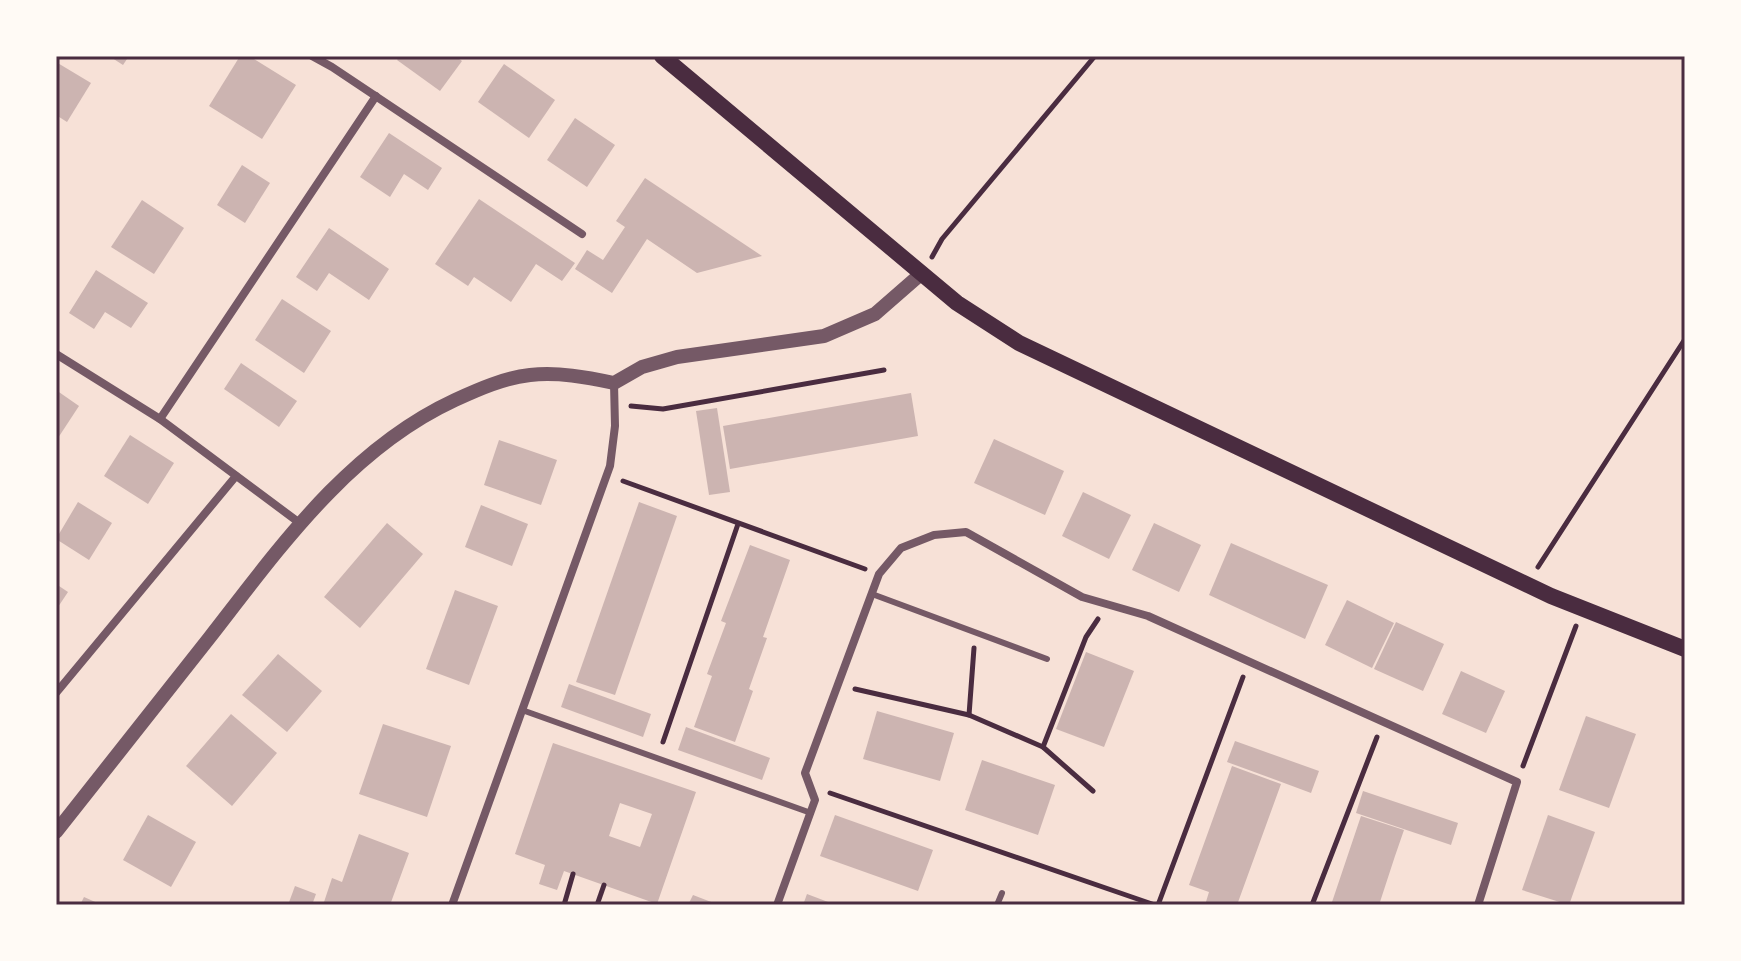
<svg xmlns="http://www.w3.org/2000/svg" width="1741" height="961" viewBox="0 0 1741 961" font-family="'Titillium Web',sans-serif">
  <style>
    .building { fill: #ccb4b1; fill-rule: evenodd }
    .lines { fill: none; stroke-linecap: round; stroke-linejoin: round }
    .path { stroke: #4a2c40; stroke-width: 5 }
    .service { stroke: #755966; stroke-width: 6 }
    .minor { stroke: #755966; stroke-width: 8 }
    .tertiary { stroke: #755966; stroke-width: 14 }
    .secondary { stroke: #4a2c40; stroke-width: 16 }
    .neatline { fill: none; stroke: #4a2c40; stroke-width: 3 }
  </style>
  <rect width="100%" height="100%" fill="#f7e1d7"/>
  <g class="building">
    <polygon points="109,56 129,56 123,65"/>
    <polygon points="240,56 249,56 296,85 262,139 209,106"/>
    <polygon points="400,56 455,56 462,61 440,91 397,60"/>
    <polygon points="56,62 91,83 67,122 56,115"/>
    <polygon points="504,64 555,100 529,138 478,102"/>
    <polygon points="575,118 615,145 587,187 547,160"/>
    <polygon points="389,133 442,168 428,190 404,174 390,197 360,177"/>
    <polygon points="242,165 270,183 245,223 217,205"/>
    <polygon points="645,178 762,256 697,273 647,239 612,293 575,269 587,250 603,260 625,227 616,221"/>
    <polygon points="479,199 575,263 562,281 536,264 511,302 474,277 468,286 435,264"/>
    <polygon points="142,200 184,228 154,274 111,247"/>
    <polygon points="329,228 389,269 369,300 329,273 317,291 296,277"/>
    <polygon points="96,270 148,303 131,328 105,312 94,329 69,313"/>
    <polygon points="282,299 331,331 304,373 255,340"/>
    <polygon points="241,363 297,401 279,427 224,389"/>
    <polygon points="56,390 79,406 56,441"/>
    <polygon points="911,393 918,436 730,469 723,426"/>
    <polygon points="717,408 730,492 709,495 696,411"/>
    <polygon points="130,435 174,463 148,504 104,476"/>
    <polygon points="994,439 1064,471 1045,515 974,483"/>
    <polygon points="499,440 557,460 541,505 484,485"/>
    <polygon points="1083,492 1131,515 1109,559 1062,536"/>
    <polygon points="78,502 112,523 89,560 56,539"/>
    <polygon points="639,502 677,516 615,695 576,682"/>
    <polygon points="481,505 528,524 512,566 465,547"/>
    <polygon points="387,523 423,554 360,628 324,597"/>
    <polygon points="1154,523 1201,545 1179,592 1132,570"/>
    <polygon points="1231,543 1328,585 1305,639 1209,595"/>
    <polygon points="750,545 790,560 763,637 767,638 749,689 753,691 735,742 694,727 712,676 707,674 726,623 721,621"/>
    <polygon points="56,584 68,592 56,610"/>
    <polygon points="455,590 498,606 469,685 426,669"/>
    <polygon points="1347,600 1394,623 1372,668 1325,645"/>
    <polygon points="1396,622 1444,644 1423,691 1374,669"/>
    <polygon points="1086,652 1134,671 1104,747 1056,729"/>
    <polygon points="278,654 322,691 287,732 242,695"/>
    <polygon points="1461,671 1505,691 1486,733 1442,714"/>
    <polygon points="569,684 651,714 643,737 561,707"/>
    <polygon points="877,711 954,733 940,781 863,759"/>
    <polygon points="231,714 277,753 232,806 186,766"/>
    <polygon points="1586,716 1636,734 1609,808 1559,790"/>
    <polygon points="383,724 451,746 427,817 359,794"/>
    <polygon points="686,727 770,758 762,780 678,750"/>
    <polygon points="1235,741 1319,771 1311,793 1227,762"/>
    <path d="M553,743L696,792L657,904L564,871L557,890L539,884L545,865L515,854ZM620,803L652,814L640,847L609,836Z"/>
    <polygon points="982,760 1055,785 1038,835 965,810"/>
    <polygon points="1232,766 1281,784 1237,905 1205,905 1209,892 1189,885"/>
    <polygon points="1363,791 1458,823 1451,845 1356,813"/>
    <polygon points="148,815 196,842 171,887 123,860"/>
    <polygon points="835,815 933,850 918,891 820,856"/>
    <polygon points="1548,815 1595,832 1569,905 1522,890"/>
    <polygon points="1361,816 1404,830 1395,856 1379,905 1331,905"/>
    <polygon points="359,834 409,853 390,905 323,905 332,878 342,882"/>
    <polygon points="295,886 316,894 312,905 288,905"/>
    <polygon points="807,894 836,905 803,905"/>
    <polygon points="693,895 719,905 688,905"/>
    <polygon points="84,897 102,905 80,905"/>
  </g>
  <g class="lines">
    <g class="path">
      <polyline points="932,257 942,239 1095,56"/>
      <polyline points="631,406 663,409 884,370"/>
      <polyline points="623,481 865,569"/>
      <polyline points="1538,567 1685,339"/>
      <polyline points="855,689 969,715 1043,747 1086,637 1098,619"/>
      <polyline points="969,715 974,648"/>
      <polyline points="663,742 738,524"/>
      <polyline points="1043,747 1093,791"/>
      <polyline points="1523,766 1576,626"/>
      <polyline points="830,793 1155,905"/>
      <polyline points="564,905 573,874"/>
      <polyline points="597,905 604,885"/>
      <polyline points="1158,905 1243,677"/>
      <polyline points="1312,905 1377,737"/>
    </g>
    <g class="service">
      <polyline points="872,594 1047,659"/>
      <polyline points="522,710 811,813"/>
      <polyline points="997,905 1002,893"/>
    </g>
    <g class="minor">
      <polyline points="312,56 332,67 582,234"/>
      <polyline points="56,354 160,419 301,524"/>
      <polyline points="160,419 376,96"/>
      <polyline points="56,693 236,476"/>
      <polyline points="452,905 610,466 615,426 614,383"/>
      <polyline points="777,905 815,800 805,773 879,574 901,548 934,535 966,532 1082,597 1148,616 1517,782 1478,905"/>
    </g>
    <path class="tertiary" d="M56,832C107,767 158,702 210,637C280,547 349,449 455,400C479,389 504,378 530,375C558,372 586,377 614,383L642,367L677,357L824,336L875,314L922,273"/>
    <polyline class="secondary" points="662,56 957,303 1019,343 1551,596 1685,649"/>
  </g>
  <rect width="1741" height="961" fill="none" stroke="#fffaf5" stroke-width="116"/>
  <rect x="58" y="58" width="1625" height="845" class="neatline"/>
</svg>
